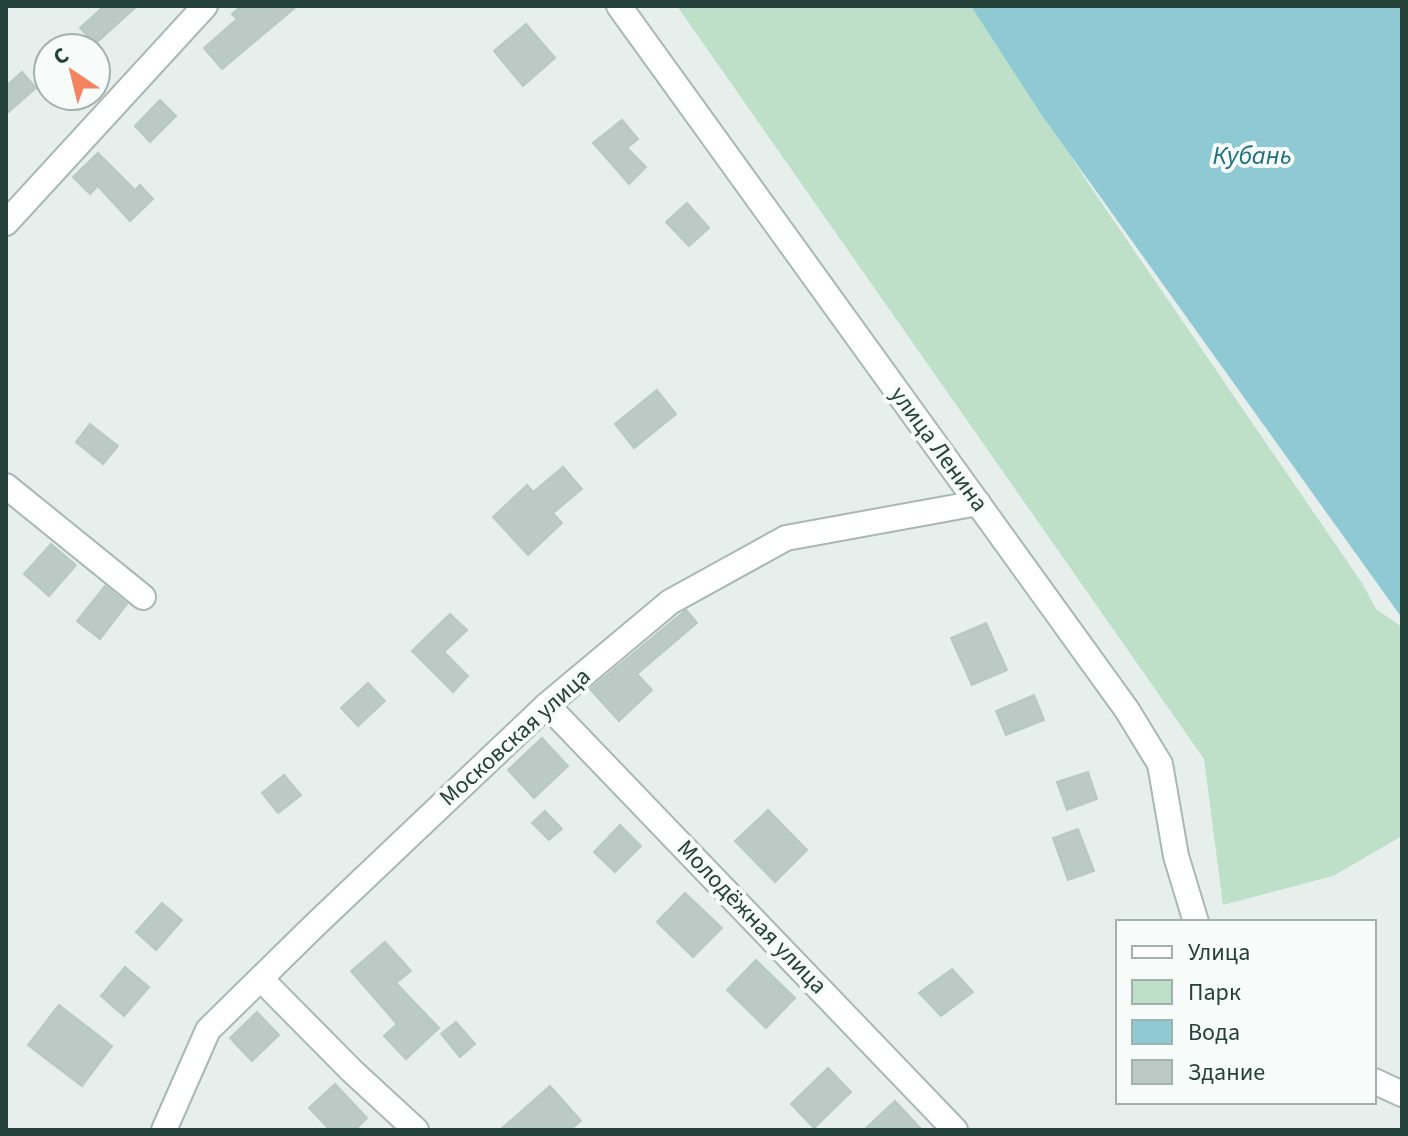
<svg xmlns="http://www.w3.org/2000/svg" width="1408" height="1136" viewBox="0 0 1408 1136" font-family="'Source Sans 3',sans-serif">
  <style>
    .green { fill: #bfe0c8 }
    .water { fill: #8ec9d4 }
    .building { fill: #bbcac4; stroke: #b8c9c2; stroke-width: 2 }
    .lines { fill: none; stroke-linecap: round; stroke-linejoin: round }
    .minor-casing { stroke: #a8b8b2; stroke-width: 28 }
    .tertiary-casing { stroke: #a8b8b2; stroke-width: 28 }
    .minor { stroke: #fff; stroke-width: 24 }
    .tertiary { stroke: #fff; stroke-width: 24 }
    .labels { text-anchor: middle; dominant-baseline: central; stroke-width: 8; stroke-linejoin: round; paint-order: stroke }
    .street-label { font-size: 24px; fill: #24423a; stroke: #f7fbf9 }
    .water-label { font-size: 26px; font-style: italic; fill: #1c6f80; stroke: #f7fbf9 }
  </style>
  <rect width="100%" height="100%" fill="#e6efeb"/>
  <polygon class="green" points="677,6 975,6 1092,189 1362,583 1376,609 1402,627 1402,836 1333,876 1223,905 1204,759"/>
  <polygon class="water" points="971,6 1402,6 1402,618 1041,114"/>
  <g class="building">
    <polygon points="104,6 137,6 95,44 80,28"/>
    <polygon points="241,6 297,6 222,69 204,48 237,19 232,14"/>
    <polygon points="526,24 555,58 523,86 494,51"/>
    <polygon points="22,72 36,88 6,114 6,86"/>
    <polygon points="160,100 176,116 150,142 135,126"/>
    <polygon points="622,120 638,139 627,148 646,167 629,184 593,143"/>
    <polygon points="98,153 135,190 140,185 153,199 130,221 98,186 90,194 73,177"/>
    <polygon points="687,203 709,228 689,246 666,222"/>
    <polygon points="657,390 676,414 634,448 615,424"/>
    <polygon points="90,424 118,446 103,464 76,442"/>
    <polygon points="563,467 582,489 553,513 562,523 528,555 493,517 527,485 533,492"/>
    <polygon points="51,544 76,565 49,596 24,574"/>
    <polygon points="105,586 127,604 100,639 77,621"/>
    <polygon points="686,610 697,623 637,674 652,690 619,721 590,689"/>
    <polygon points="450,614 467,630 444,652 468,676 453,692 412,651"/>
    <polygon points="986,623 1007,670 972,685 951,638"/>
    <polygon points="368,683 385,701 358,726 341,708"/>
    <polygon points="1034,695 1044,720 1006,735 996,711"/>
    <polygon points="542,738 568,766 534,798 508,770"/>
    <polygon points="1088,772 1097,799 1067,810 1057,782"/>
    <polygon points="284,775 301,795 278,813 262,793"/>
    <polygon points="768,810 807,850 775,882 735,841"/>
    <polygon points="545,811 562,829 549,840 532,823"/>
    <polygon points="620,825 641,846 615,872 594,852"/>
    <polygon points="1078,829 1094,871 1068,880 1053,838"/>
    <polygon points="685,893 722,928 693,957 657,922"/>
    <polygon points="162,903 182,920 156,950 136,932"/>
    <polygon points="385,942 411,971 396,983 439,1028 406,1059 384,1036 397,1024 351,971"/>
    <polygon points="756,960 795,998 766,1028 727,990"/>
    <polygon points="125,967 149,987 124,1016 101,996"/>
    <polygon points="952,969 973,992 941,1016 919,993"/>
    <polygon points="59,1005 112,1046 82,1086 28,1045"/>
    <polygon points="257,1012 279,1035 252,1061 230,1038"/>
    <polygon points="456,1022 475,1044 460,1057 441,1034"/>
    <polygon points="828,1068 851,1092 814,1128 791,1104"/>
    <polygon points="335,1084 367,1118 355,1130 330,1130 309,1108"/>
    <polygon points="550,1086 581,1121 570,1130 500,1130"/>
    <polygon points="895,1101 922,1130 864,1130"/>
  </g>
  <g class="lines">
    <defs>
      <g id="minor">
        <polyline points="6,223 205,6"/>
        <polyline points="6,486 143,597"/>
        <polyline points="547,705 955,1130"/>
        <polyline points="261,979 352,1071 416,1130"/>
        <polyline points="164,1130 208,1030 315,925 547,705 670,602 786,538 978,503"/>
      </g>
      <g id="tertiary">
        <polyline points="619,6 1127,710 1160,764 1176,856 1196,922"/>
        <polyline points="1374,1081 1402,1094"/>
      </g>
    </defs>
    <use href="#minor" class="minor-casing"/>
    <use href="#tertiary" class="tertiary-casing"/>
    <use href="#minor" class="minor"/>
    <use href="#tertiary" class="tertiary"/>
  </g>
  <g class="labels">
    <g class="street-label">
      <text transform="translate(939 449) rotate(54)">улица Ленина</text>
      <text transform="translate(515 737) rotate(-42)">Московская улица</text>
      <text transform="translate(752 917) rotate(46)">Молодёжная улица</text>
    </g>
    <g class="water-label">
      <text x="1252" y="155">Кубань</text>
    </g>
  </g>
  <rect width="1408" height="1136" fill="none" stroke="#24423a" stroke-width="16"/>
  <rect x="1116" y="920" width="260" height="184" fill="#f7fbf9" stroke="#a3b1ad" stroke-width="2"/>
  <rect x="1132" y="946" width="40" height="12" fill="#ffffff" stroke="#a3b1ad" stroke-width="2"/>
  <text x="1188" y="960" font-size="24" fill="#24423a">Улица</text>
  <rect x="1132" y="980" width="40" height="24" fill="#bfe0c8" stroke="#a3b1ad" stroke-width="2"/>
  <text x="1188" y="1000" font-size="24" fill="#24423a">Парк</text>
  <rect x="1132" y="1020" width="40" height="24" fill="#8ec9d4" stroke="#a3b1ad" stroke-width="2"/>
  <text x="1188" y="1040" font-size="24" fill="#24423a">Вода</text>
  <rect x="1132" y="1060" width="40" height="24" fill="#bbcac4" stroke="#a3b1ad" stroke-width="2"/>
  <text x="1188" y="1080" font-size="24" fill="#24423a">Здание</text>
  <g transform="translate(72 72) rotate(325)"><circle r="38" fill="#f7fbf9" stroke="#a3b1ad" stroke-width="2"/>
  <path d="M0-6L14 30L0 20L-14 30Z" fill="#f4845f"/>
  <text y="-12" font-size="22" font-weight="bold" text-anchor="middle" fill="#24423a">С</text>
  </g>
</svg>
